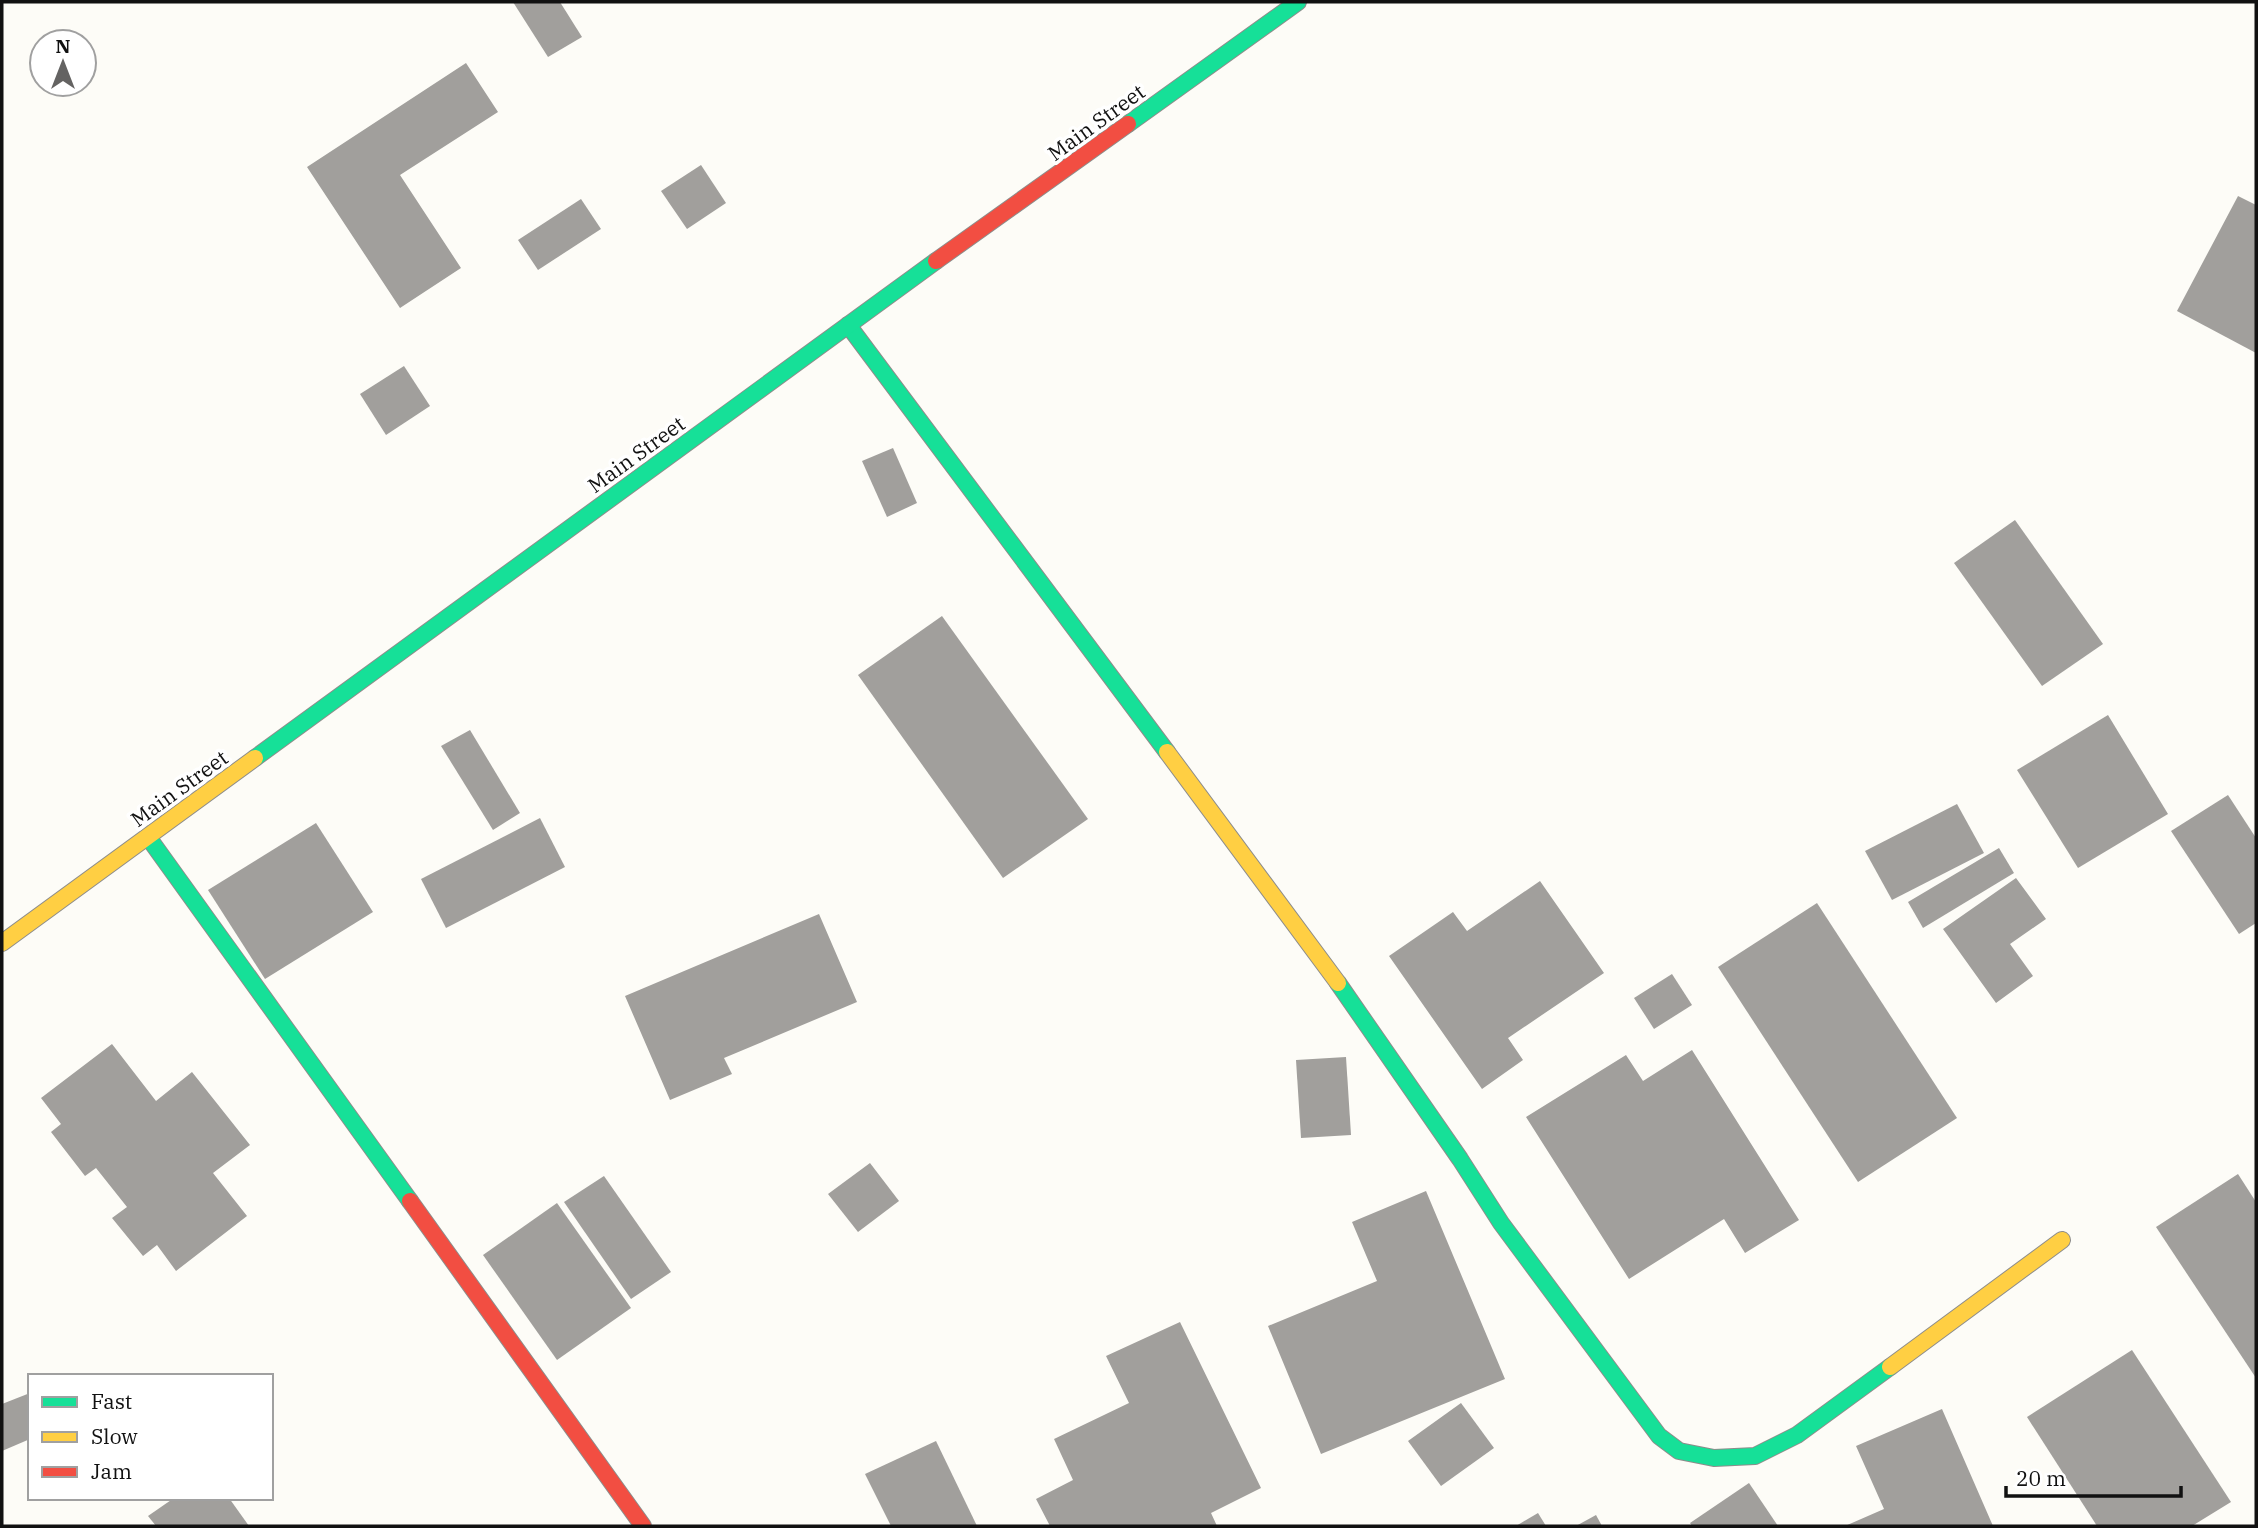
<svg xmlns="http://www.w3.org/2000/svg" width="2258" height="1528" viewBox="0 0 2258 1528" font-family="'IBM Plex Serif',serif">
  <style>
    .building { fill: #a19f9c }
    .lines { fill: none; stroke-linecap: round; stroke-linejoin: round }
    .fast-casing { stroke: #8e8d8b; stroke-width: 18 }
    .slow-casing { stroke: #8e8d8b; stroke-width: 18 }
    .jam-casing { stroke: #8e8d8b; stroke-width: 18 }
    .fast { stroke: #16e098; stroke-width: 16 }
    .slow { stroke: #ffcf43; stroke-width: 16 }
    .jam { stroke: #f24e42; stroke-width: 16 }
    .labels { text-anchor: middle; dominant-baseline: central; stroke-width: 7; stroke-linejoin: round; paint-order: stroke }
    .street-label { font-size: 21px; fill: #111; stroke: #fff }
  </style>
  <rect width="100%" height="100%" fill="#fdfcf7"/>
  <g class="building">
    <polygon points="513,2 560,2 582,37 548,57"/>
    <polygon points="466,63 498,112 400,175 461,268 400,308 307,167"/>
    <polygon points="701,165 726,203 687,229 661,191"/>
    <polygon points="2238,196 2256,205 2256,353 2177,311"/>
    <polygon points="581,199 601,229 538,270 518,240"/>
    <polygon points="404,366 430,406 386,435 360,394"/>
    <polygon points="893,448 917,503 887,517 862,461"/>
    <polygon points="2015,520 2103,644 2042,686 1954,563"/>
    <polygon points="942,616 1088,819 1003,878 858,675"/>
    <polygon points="2108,715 2168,814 2078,868 2017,770"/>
    <polygon points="470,730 520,813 493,830 441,746"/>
    <polygon points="2228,795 2256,838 2256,923 2239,934 2171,831"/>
    <polygon points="1957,804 1984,853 1892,900 1865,851"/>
    <polygon points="540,818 565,867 446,928 421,879"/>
    <polygon points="316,823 373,912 265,979 208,890"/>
    <polygon points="1999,848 2014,873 1923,928 1908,902"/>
    <polygon points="2016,878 2046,919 2010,944 2033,976 1996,1003 1943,929"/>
    <polygon points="1540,881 1604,973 1508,1038 1523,1060 1482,1089 1389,956 1453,912 1467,931"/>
    <polygon points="1817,903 1957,1118 1858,1182 1718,967"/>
    <polygon points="819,914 857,1002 724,1058 732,1074 670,1100 625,996"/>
    <polygon points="1672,974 1692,1005 1654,1029 1634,998"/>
    <polygon points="112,1044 156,1101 192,1072 250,1145 213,1173 247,1216 176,1271 157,1245 143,1256 112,1218 127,1207 96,1168 85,1176 51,1132 61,1124 41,1098"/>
    <polygon points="1692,1050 1799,1220 1745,1253 1724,1219 1629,1279 1526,1117 1626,1055 1643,1081"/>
    <polygon points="1346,1057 1351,1135 1301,1138 1296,1060"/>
    <polygon points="870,1163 899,1201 858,1232 828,1194"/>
    <polygon points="2238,1174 2256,1202 2256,1378 2156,1227"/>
    <polygon points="604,1176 671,1272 631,1299 564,1202"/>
    <polygon points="1426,1191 1505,1379 1321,1454 1268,1326 1377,1281 1352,1222"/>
    <polygon points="557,1203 631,1308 557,1360 483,1255"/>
    <polygon points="1180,1322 1261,1488 1211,1513 1217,1526 1050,1526 1036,1499 1073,1480 1054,1439 1129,1403 1106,1356"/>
    <polygon points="2132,1350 2231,1502 2192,1526 2097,1526 2027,1417"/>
    <polygon points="30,1393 30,1439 2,1451 2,1404"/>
    <polygon points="1461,1403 1494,1448 1441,1486 1408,1441"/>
    <polygon points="1942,1409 1993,1526 1845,1526 1884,1509 1856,1446"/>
    <polygon points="936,1441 977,1526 891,1526 865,1474"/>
    <polygon points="1749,1483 1778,1526 1692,1526 1690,1523"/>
    <polygon points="174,1498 229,1498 249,1526 156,1526 148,1516"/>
    <polygon points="1538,1513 1546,1526 1516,1526"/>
    <polygon points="1596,1515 1602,1526 1576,1526"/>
  </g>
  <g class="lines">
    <defs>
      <g id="fast">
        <polyline points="1128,124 1298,2"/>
        <polyline points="848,325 1167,752"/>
        <polyline points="255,758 936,261"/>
        <polyline points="148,837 410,1201"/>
        <polyline points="1338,983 1460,1159 1501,1223 1659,1436 1679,1451 1714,1458 1755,1456 1797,1435 1890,1367"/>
      </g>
      <g id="slow">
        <polyline points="1167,752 1338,983"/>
        <polyline points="2,943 255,758"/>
        <polyline points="1890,1367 2062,1240"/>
      </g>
      <g id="jam">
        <polyline points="936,261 1128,124"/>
        <polyline points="410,1201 643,1526"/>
      </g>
    </defs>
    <use href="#fast" class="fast-casing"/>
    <use href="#slow" class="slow-casing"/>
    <use href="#jam" class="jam-casing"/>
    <use href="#fast" class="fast"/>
    <use href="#slow" class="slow"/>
    <use href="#jam" class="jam"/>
  </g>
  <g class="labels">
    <g class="street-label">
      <text transform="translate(1096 122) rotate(-36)">Main Street</text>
      <text transform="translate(636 454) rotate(-36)">Main Street</text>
      <text transform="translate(179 788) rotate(-36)">Main Street</text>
    </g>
  </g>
  <rect width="2258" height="1528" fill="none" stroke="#111111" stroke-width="7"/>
  <rect x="28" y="1374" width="245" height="126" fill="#ffffff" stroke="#a0a0a0" stroke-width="2"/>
  <rect x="42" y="1397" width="35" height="10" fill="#16e098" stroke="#a0a0a0" stroke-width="2"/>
  <text x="91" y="1409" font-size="21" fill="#111111">Fast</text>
  <rect x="42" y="1432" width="35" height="10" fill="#ffcf43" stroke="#a0a0a0" stroke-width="2"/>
  <text x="91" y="1444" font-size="21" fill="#111111">Slow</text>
  <rect x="42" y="1467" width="35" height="10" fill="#f24e42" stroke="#a0a0a0" stroke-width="2"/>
  <text x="91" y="1479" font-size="21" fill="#111111">Jam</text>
  <g transform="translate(63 63)"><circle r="33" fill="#ffffff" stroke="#a0a0a0" stroke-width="2"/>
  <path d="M0-5L12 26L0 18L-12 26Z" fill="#646362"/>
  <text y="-10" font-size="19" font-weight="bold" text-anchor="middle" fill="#111111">N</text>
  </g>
  <path d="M2006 1486v10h175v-10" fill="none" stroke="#111111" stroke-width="3.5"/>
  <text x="2016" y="1486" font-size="21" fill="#111111" stroke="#ffffff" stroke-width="5" paint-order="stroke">20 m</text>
</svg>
